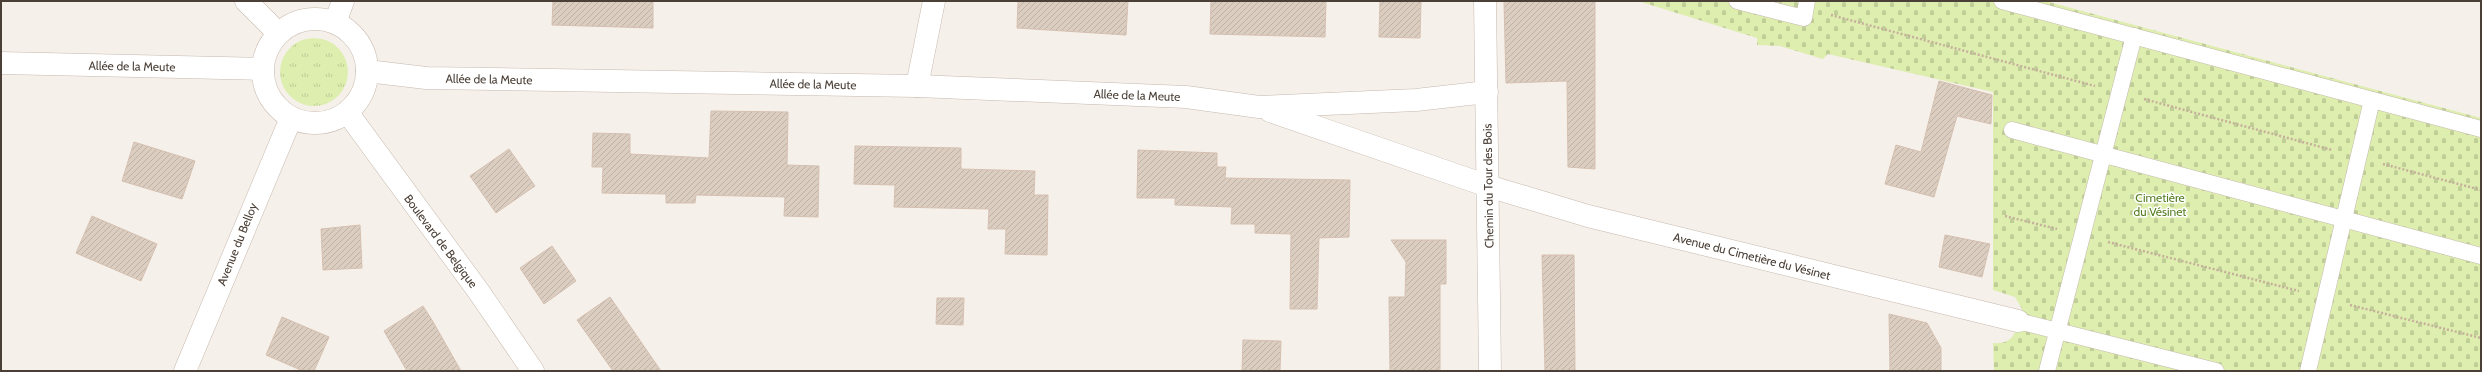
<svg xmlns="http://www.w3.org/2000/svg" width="2482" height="372" viewBox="0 0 2482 372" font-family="Cabin,sans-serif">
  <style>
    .grass { fill: url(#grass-tufts) }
    .cemetery { fill: url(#cemetery-stones) }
    .building { fill: url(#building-hatch); stroke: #d5c0b0 }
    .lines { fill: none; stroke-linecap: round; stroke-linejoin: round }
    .lane-casing { stroke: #c6b9ae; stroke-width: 17 }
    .street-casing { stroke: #c6b9ae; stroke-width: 23 }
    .path { stroke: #c6af9b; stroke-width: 2.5; stroke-dasharray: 2 2; stroke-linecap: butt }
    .lane { stroke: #fff; stroke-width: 16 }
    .street { stroke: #fff; stroke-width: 22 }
    .labels { text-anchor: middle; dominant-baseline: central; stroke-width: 3; stroke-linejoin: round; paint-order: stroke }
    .street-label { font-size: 12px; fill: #4b4037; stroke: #fff }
    .park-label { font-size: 12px; fill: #557e22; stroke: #fff }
  </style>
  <defs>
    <pattern id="grass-tufts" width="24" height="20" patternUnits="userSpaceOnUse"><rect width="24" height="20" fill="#ddeeaf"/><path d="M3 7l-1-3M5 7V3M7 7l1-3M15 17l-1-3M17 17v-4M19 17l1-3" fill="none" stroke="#bfcd97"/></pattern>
    <pattern id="cemetery-stones" width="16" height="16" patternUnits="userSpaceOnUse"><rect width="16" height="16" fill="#ddeeaf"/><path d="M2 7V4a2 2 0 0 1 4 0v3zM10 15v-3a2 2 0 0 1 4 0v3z" fill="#bfcd97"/></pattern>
    <pattern id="building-hatch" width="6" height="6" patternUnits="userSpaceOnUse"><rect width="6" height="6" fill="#dccdc1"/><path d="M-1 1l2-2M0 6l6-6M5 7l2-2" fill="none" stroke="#beb1a6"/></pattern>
  </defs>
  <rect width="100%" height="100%" fill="#f6f0ea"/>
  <circle class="grass" cx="314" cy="72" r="34"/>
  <path class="cemetery" d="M1638,1H2045L2481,118V371H1994L1993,343C2017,345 2016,328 2022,309L2015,297L1993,290V92L1828,54L1823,59L1780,46L1757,45V38Z"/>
  <g class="building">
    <polygon points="553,1 653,1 653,28 552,25"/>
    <polygon points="1018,1 1128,1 1126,35 1017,28"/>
    <polygon points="1211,1 1326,1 1325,37 1210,34"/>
    <polygon points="1380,1 1421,1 1420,38 1379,37"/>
    <polygon points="1504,1 1595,1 1595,169 1568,167 1567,81 1506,83"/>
    <polygon points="1939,81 1992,95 1991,124 1957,116 1934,197 1885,184 1896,145 1921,152"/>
    <polygon points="711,111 788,112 787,165 819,166 818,217 784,216 785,197 696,195 695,203 666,203 666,194 602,193 603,167 592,167 593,133 630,134 630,154 709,158"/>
    <polygon points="134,142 195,161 182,199 122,181"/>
    <polygon points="855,146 961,148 961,169 1035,171 1034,195 1048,195 1047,255 1005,254 1006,229 988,229 989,209 894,207 895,185 854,184"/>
    <polygon points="509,149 535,186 496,213 470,176"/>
    <polygon points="1138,150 1217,153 1217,167 1226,167 1225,178 1350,180 1349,237 1319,238 1317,309 1290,309 1291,234 1255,233 1255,224 1231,224 1232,207 1175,205 1175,198 1137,198"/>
    <polygon points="92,216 157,244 141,281 76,253"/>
    <polygon points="360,225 362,268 323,270 321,229"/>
    <polygon points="1945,235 1990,244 1982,277 1939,267"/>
    <polygon points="1391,240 1446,240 1446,284 1440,284 1440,371 1390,371 1389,297 1405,297 1406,262"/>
    <polygon points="552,246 576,281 544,304 520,268"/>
    <polygon points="1542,255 1574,255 1575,371 1545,371"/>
    <polygon points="610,297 661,371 613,371 577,320"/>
    <polygon points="937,298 964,298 963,325 936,324"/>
    <polygon points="423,306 432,320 461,371 407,371 384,331"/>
    <polygon points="1889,314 1927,323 1941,348 1941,371 1890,371"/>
    <polygon points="282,317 329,337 314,371 303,371 266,355"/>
    <polygon points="1243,340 1281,341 1280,371 1242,371"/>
  </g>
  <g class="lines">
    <defs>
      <g id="lane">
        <polyline points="1737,1 1804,18 1807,1"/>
        <polyline points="2002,1 2481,129"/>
        <polyline points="2012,130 2481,256"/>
        <polyline points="2018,321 2216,371"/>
        <polyline points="2047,371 2134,36"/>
        <polyline points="2308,371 2372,100"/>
      </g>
      <g id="street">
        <polyline points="246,1 278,33"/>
        <polyline points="1485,1 1490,371"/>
        <circle cx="315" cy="71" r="52"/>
        <polyline points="335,23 343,1"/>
        <polyline points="1,63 262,69"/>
        <polyline points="367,71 426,78 917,86 1186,97 1259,107 1416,100 1487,92"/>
        <polyline points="917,86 934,1"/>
        <polyline points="1270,111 1488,186 1588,216 2018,321"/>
        <polyline points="347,112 479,292 533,371"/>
        <polyline points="185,371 291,118"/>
      </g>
    </defs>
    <use href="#lane" class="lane-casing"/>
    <use href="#street" class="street-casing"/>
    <g class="path">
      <polyline points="1831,15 2095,86"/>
      <polyline points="2144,99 2332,150"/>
      <polyline points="2383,164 2481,190"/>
      <polyline points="2005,216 2057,229"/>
      <polyline points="2108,242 2299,291"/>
      <polyline points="2350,305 2481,338"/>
    </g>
    <use href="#lane" class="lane"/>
    <use href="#street" class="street"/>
  </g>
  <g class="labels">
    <g class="street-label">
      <text transform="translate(132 66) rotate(1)">Allée de la Meute</text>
      <text transform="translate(489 79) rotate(1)">Allée de la Meute</text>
      <text transform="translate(813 84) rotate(1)">Allée de la Meute</text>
      <text transform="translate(1137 95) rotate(2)">Allée de la Meute</text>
      <text transform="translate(1488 186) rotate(-91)">Chemin du Tour des Bois</text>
      <text transform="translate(441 241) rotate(53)">Boulevard de Belgique</text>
      <text transform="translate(237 244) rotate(-68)">Avenue du Belloy</text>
      <text transform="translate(1752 256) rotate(14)">Avenue du Cimetière du Vésinet</text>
    </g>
    <g class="park-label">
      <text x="2160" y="197">Cimetière<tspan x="2160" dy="14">du Vésinet</tspan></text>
    </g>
  </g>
  <rect width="2482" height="372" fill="none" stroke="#4b4037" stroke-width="4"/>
</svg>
